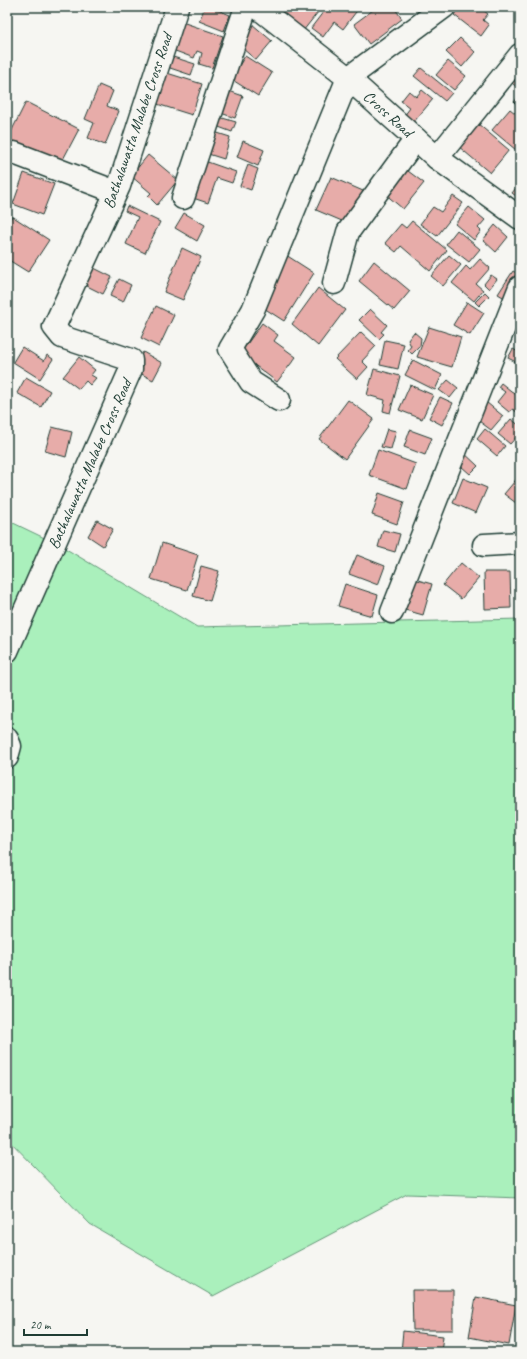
<svg xmlns="http://www.w3.org/2000/svg" width="527" height="1359" viewBox="0 0 527 1359" font-family="Caveat,sans-serif">
  <style>
    .green { fill: #aaf0bc; stroke: #649678 }
    .building { fill: #e7aca9; stroke: #1f3d34 }
    .lines { fill: none; stroke-linecap: round; stroke-linejoin: round }
    .minor-casing { stroke: #1f3d34; stroke-width: 25 }
    .minor { stroke: #f6f6f2; stroke-width: 22 }
    .labels { text-anchor: middle; dominant-baseline: central; stroke-width: 3.5; stroke-linejoin: round; paint-order: stroke }
    .street-label { font-size: 16px; fill: #1f3d34; stroke: #f6f6f2 }
  </style>
  <rect width="100%" height="100%" fill="#f6f6f2"/>
  <filter id="ink" filterUnits="userSpaceOnUse"><feTurbulence type="fractalNoise" baseFrequency=".025" numOctaves="2"/><feDisplacementMap in="SourceGraphic" scale="8" xChannelSelector="R" yChannelSelector="G"/><feConvolveMatrix kernelMatrix="1 2 1 2 8 2 1 2 1" color-interpolation-filters="sRGB"/></filter>
  <g filter="url(#ink)">
    <polygon class="green" points="7,520 61,546 197,627 520,619 520,1198 407,1194 213,1296 90,1224 7,1138"/>
    <g class="building">
      <polygon points="205,7 211,7 230,15 224,31 199,21"/>
      <polygon points="286,7 322,7 303,31 280,14"/>
      <polygon points="327,7 358,7 359,8 343,29 334,22 323,37 311,28"/>
      <polygon points="377,7 394,7 402,19 369,44 354,24"/>
      <polygon points="460,7 479,7 488,14 483,20 489,25 481,36 454,15"/>
      <polygon points="179,21 223,36 212,68 199,64 202,53 197,51 194,58 170,49"/>
      <polygon points="252,24 272,41 256,60 236,43"/>
      <polygon points="460,38 475,52 462,67 446,52"/>
      <polygon points="170,56 195,64 191,75 167,67"/>
      <polygon points="245,56 272,73 258,96 231,79"/>
      <polygon points="448,61 466,76 454,90 436,75"/>
      <polygon points="421,68 452,93 445,101 414,76"/>
      <polygon points="511,68 520,76 520,90 504,76"/>
      <polygon points="167,73 202,84 192,115 157,104"/>
      <polygon points="99,85 113,91 107,106 119,111 105,145 88,138 94,123 85,119"/>
      <polygon points="422,90 433,99 413,123 404,116 410,108 401,101 409,91 416,97"/>
      <polygon points="229,91 243,96 235,118 221,113"/>
      <polygon points="520,95 520,108 514,102"/>
      <polygon points="26,102 79,129 59,167 7,140"/>
      <polygon points="510,109 520,117 520,146 516,150 492,130"/>
      <polygon points="219,117 236,122 232,132 216,126"/>
      <polygon points="477,123 509,150 490,173 458,146"/>
      <polygon points="211,131 230,137 224,159 205,153"/>
      <polygon points="243,141 264,150 258,166 237,157"/>
      <polygon points="148,155 178,180 157,205 148,196 151,193 131,176"/>
      <polygon points="199,159 236,172 232,183 217,178 208,203 187,196"/>
      <polygon points="248,165 258,169 251,190 240,186"/>
      <polygon points="404,168 424,183 403,209 384,193"/>
      <polygon points="24,173 54,184 42,215 13,204"/>
      <polygon points="331,177 363,191 349,224 316,210"/>
      <polygon points="520,183 520,199 512,193"/>
      <polygon points="453,196 463,203 437,236 420,224 433,207 441,212"/>
      <polygon points="127,206 160,222 145,253 126,244 138,217 125,211"/>
      <polygon points="469,207 485,220 478,228 481,231 474,240 455,224"/>
      <polygon points="184,213 205,225 197,241 175,228"/>
      <polygon points="12,216 49,240 28,272 7,259 7,224"/>
      <polygon points="412,221 447,250 430,271 401,246 396,252 385,243 401,224 406,228"/>
      <polygon points="495,225 508,237 496,252 483,240"/>
      <polygon points="457,230 480,249 469,262 446,244"/>
      <polygon points="182,248 201,257 183,300 164,292"/>
      <polygon points="286,255 314,273 284,321 256,303"/>
      <polygon points="449,255 461,265 443,286 431,276"/>
      <polygon points="480,259 490,268 476,284 483,290 474,301 452,283 466,266 470,270"/>
      <polygon points="374,261 410,291 394,310 359,281"/>
      <polygon points="90,266 112,277 103,294 81,283"/>
      <polygon points="513,271 520,275 520,279 508,300 498,294"/>
      <polygon points="491,275 497,279 489,289 484,284"/>
      <polygon points="119,279 131,285 123,302 110,296"/>
      <polygon points="318,288 345,310 318,346 292,324"/>
      <polygon points="485,292 489,296 479,306 475,302"/>
      <polygon points="467,302 484,313 470,335 453,325"/>
      <polygon points="156,306 174,315 159,347 141,338"/>
      <polygon points="370,309 387,325 381,332 384,334 379,339 359,320"/>
      <polygon points="262,323 278,335 274,341 296,357 277,382 240,354"/>
      <polygon points="429,327 461,337 452,367 417,357"/>
      <polygon points="361,332 376,346 362,361 368,367 357,379 335,359"/>
      <polygon points="414,332 421,338 420,346 412,354 408,350 411,346 408,340"/>
      <polygon points="385,340 404,344 398,369 380,365"/>
      <polygon points="22,347 44,361 47,355 53,359 40,379 13,362"/>
      <polygon points="513,349 520,353 520,364 508,358"/>
      <polygon points="143,352 162,363 153,380 134,370"/>
      <polygon points="79,357 95,370 91,375 96,378 90,385 86,381 79,389 63,377"/>
      <polygon points="413,360 442,375 435,390 405,375"/>
      <polygon points="374,369 400,376 390,413 383,411 385,400 367,395"/>
      <polygon points="26,377 50,391 41,407 17,393"/>
      <polygon points="448,380 458,388 450,398 439,390"/>
      <polygon points="501,383 520,398 520,415 513,409 509,412 497,402 505,392 498,387"/>
      <polygon points="410,385 433,395 422,419 399,410"/>
      <polygon points="440,397 453,403 442,425 429,418"/>
      <polygon points="481,398 503,416 491,430 475,418"/>
      <polygon points="348,400 374,419 345,459 319,439"/>
      <polygon points="511,419 520,426 520,433 510,444 498,434"/>
      <polygon points="52,427 72,432 66,457 45,451"/>
      <polygon points="387,429 396,431 391,449 381,447"/>
      <polygon points="485,429 505,446 497,456 477,439"/>
      <polygon points="410,430 432,438 425,455 404,447"/>
      <polygon points="378,450 416,464 407,489 369,475"/>
      <polygon points="461,450 478,466 470,474 453,459"/>
      <polygon points="520,475 520,506 504,494"/>
      <polygon points="463,478 487,488 476,513 453,503"/>
      <polygon points="379,493 404,502 397,524 372,515"/>
      <polygon points="97,520 113,529 103,546 88,536"/>
      <polygon points="383,530 400,534 395,552 378,547"/>
      <polygon points="162,543 198,555 187,590 151,579"/>
      <polygon points="357,555 385,566 378,585 349,574"/>
      <polygon points="461,563 479,578 461,599 443,585"/>
      <polygon points="201,566 219,571 210,601 193,596"/>
      <polygon points="484,572 510,572 511,608 485,609"/>
      <polygon points="407,577 432,584 423,615 398,608"/>
      <polygon points="345,584 378,595 372,616 338,606"/>
      <polygon points="412,1290 453,1290 453,1330 413,1330"/>
      <polygon points="476,1297 516,1305 509,1345 469,1337"/>
      <polygon points="403,1331 443,1336 441,1352 401,1352"/>
      <polygon points="478,1350 505,1352 478,1352"/>
    </g>
    <g class="lines">
      <defs>
        <g id="minor">
          <polyline points="257,7 348,78 437,158 520,218"/>
          <polyline points="14,153 116,192"/>
          <polyline points="437,158 520,55"/>
          <polyline points="183,198 246,7"/>
          <polyline points="334,283 348,232 416,139"/>
          <polyline points="279,400 251,382 230,349 253,310 348,78 444,7"/>
          <polyline points="484,545 520,543"/>
          <polyline points="392,612 520,287"/>
          <polyline points="7,651 131,369 131,360 62,337 54,327 119,186 177,7"/>
          <polyline points="7,739 10,746 7,757"/>
        </g>
      </defs>
      <use href="#minor" class="minor-casing"/>
      <use href="#minor" class="minor"/>
    </g>
  </g>
  <g class="labels">
    <g class="street-label">
      <text transform="translate(388 114) rotate(42)">Cross Road</text>
      <text transform="translate(138 121) rotate(-71)">Bathalawatta Malabe Cross Road</text>
      <text transform="translate(90 464) rotate(-66)">Bathalawatta Malabe Cross Road</text>
    </g>
  </g>
  <rect width="527" height="1359" fill="none" stroke="#f6f6f2" stroke-width="24"/>
  <rect x="12" y="12" width="503" height="1335" fill="none" stroke="#1f3d34" stroke-width="1.5" filter="url(#ink)"/>
  <path d="M24 1329v6h63v-6" fill="none" stroke="#1f3d34" stroke-width="2"/>
  <text x="30" y="1329" font-size="12" fill="#1f3d34" stroke="#f6f6f2" stroke-width="3" paint-order="stroke">20 m</text>
</svg>
